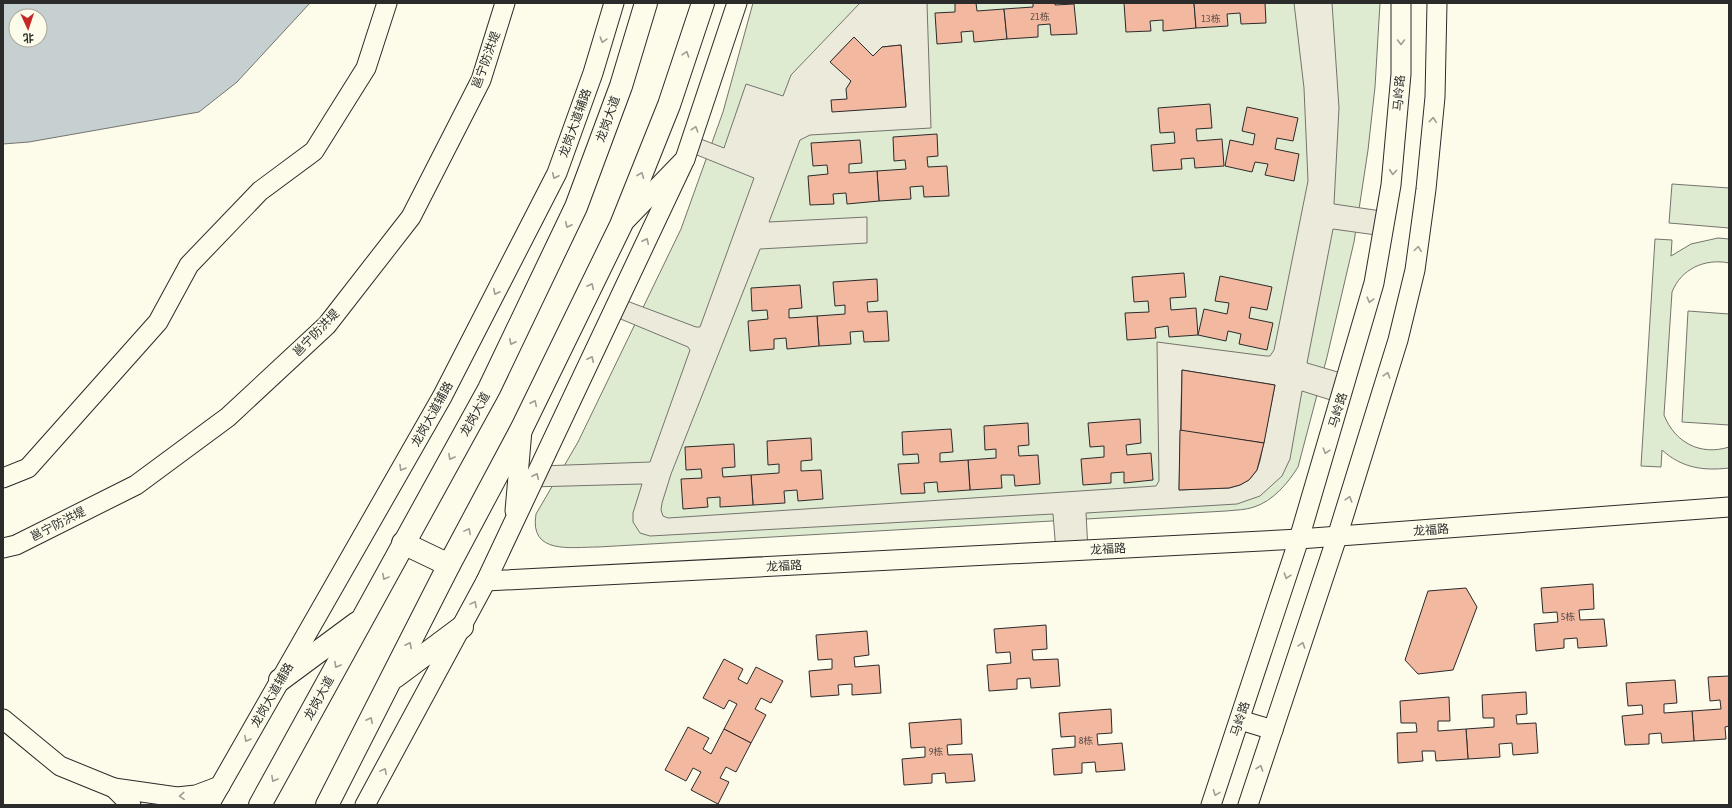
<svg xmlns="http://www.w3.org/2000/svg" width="1732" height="808" viewBox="0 0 1732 808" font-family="'Asap Condensed','Noto Sans SC',sans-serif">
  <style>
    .green { fill: #deebd1; stroke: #74746e }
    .parking { fill: #eceadb; stroke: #74746e; fill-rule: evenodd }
    .water { fill: #c7d0d0; stroke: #74746e; fill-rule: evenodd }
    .building { fill: #f2b8a0; stroke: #2b2b2b }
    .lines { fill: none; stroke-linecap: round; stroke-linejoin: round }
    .minor-casing { stroke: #2b2b2b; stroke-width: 21 }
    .major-casing { stroke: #2b2b2b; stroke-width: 24 }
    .minor { stroke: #fdfbea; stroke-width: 19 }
    .major { stroke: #fdfbea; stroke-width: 22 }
    .oneway { stroke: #9e9d94 }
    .labels { text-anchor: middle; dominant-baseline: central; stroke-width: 3; stroke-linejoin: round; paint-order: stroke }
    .number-label { font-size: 10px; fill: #5d4e48 }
    .street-label { font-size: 12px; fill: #2b2b2b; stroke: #fdfbea }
  </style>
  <rect width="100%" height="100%" fill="#fdfbea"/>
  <g class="green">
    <path d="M753,3H1380L1375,87L1368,150L1354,242L1327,357L1298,467C1288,483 1273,501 1254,507C1246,510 1235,510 1226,511L598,547C571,547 529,555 536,514L578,442L681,229L723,112Z"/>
    <polygon points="1672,184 1729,188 1729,228 1669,223"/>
    <path d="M1718,238L1729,239V263C1705,258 1681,269 1672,292L1664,415C1675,443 1701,456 1729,447V468C1703,471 1682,468 1662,450L1661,467L1641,466L1655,239L1672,240L1671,256L1691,244Z"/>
    <polygon points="1688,311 1729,314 1729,425 1682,422"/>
  </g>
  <path class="parking" d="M860,3H927L931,128L810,135L800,140L769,222L867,217V243L760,249L671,474L662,503L661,510L663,516L668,518L1156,486L1159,481L1157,342L1266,356H1270L1274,350L1308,181L1304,88L1294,3H1332L1339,108L1334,204L1388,212L1383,236L1333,229L1307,363L1348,375L1340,403L1302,391L1290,459L1282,476L1260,496L1237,504L1086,513L1088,550L1056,552L1053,514L650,536L640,533L633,522V513L642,484L531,487L540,466L650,462L690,350L688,347L611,315L619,298L696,327H700L754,178L687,151L693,136L724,148L746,84L783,96L791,75ZM853,38L873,56L882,47L901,45L906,106L847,89L851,81L831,61ZM1182,370L1275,385L1260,461L1257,470L1249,480L1240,485L1229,488L1179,490Z"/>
  <path class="water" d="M3,3H310L237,82L199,112L29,142L3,144ZM16,16H40V40H16Z"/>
  <g class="building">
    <polygon points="955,3 976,3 977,11 1004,9 1007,39 974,42 973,31 961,32 962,42 937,44 935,13 955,12"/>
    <polygon points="1033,3 1055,3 1055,5 1074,4 1077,34 1051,35 1050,24 1038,25 1038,37 1007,39 1004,9 1033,7"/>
    <polygon points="1124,3 1194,3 1196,28 1163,31 1163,20 1150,21 1151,31 1126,32"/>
    <polygon points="1194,3 1265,3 1266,23 1241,24 1240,13 1227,14 1228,26 1196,28"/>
    <polygon points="854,37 873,56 882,47 901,45 906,107 832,112 831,100 847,99 846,89 851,81 830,62"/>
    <polygon points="1210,104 1212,128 1196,129 1197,141 1222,139 1224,166 1195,168 1194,158 1181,159 1182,169 1153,171 1151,145 1175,143 1174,132 1160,133 1158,108"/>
    <polygon points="1247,107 1298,118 1293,141 1277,138 1275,149 1299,154 1294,181 1265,175 1268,164 1255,162 1252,172 1225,166 1230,140 1253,145 1255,134 1242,131"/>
    <polygon points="937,134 938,156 927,157 928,167 947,166 949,196 924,197 923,186 910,187 911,199 879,201 877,171 906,169 905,160 894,161 893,137"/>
    <polygon points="860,140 862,163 849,164 849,173 877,171 879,201 847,204 846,193 833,194 834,204 810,205 808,176 828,174 827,165 813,166 811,143"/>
    <polygon points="1184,273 1186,297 1170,298 1171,310 1196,308 1198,335 1169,337 1168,326 1155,328 1156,338 1127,340 1125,313 1149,312 1148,301 1134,302 1132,277"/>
    <polygon points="1220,276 1272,287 1267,310 1251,307 1249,318 1273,323 1267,350 1239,344 1241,334 1228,331 1226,341 1198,335 1204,309 1227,314 1229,303 1215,301"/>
    <polygon points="877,279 878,301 867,302 868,312 887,311 889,341 864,342 863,331 850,332 851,344 819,346 817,316 845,314 845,305 835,306 833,282"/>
    <polygon points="800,285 802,308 789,309 789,318 817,316 819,346 787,349 786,338 774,339 774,349 750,351 748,321 768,319 767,310 752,311 751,288"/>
    <polygon points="1182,370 1275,385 1264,443 1181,431"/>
    <polygon points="1140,419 1141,443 1126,445 1127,455 1151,453 1153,480 1124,483 1124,472 1111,473 1111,483 1083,485 1081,459 1104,457 1104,446 1090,447 1088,423"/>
    <polygon points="1028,423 1029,445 1018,446 1019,456 1038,455 1040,484 1015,486 1014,475 1001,475 1002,488 970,490 968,460 996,458 996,449 985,450 984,426"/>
    <polygon points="951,429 953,452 940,453 940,462 968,460 970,490 938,492 937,482 924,483 925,493 901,494 898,464 919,463 918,454 903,455 902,432"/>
    <polygon points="1180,430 1264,443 1257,470 1249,480 1240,485 1229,488 1179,490"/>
    <polygon points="811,438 812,460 801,461 801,471 821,470 823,499 798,501 797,490 784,491 785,503 753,505 751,475 779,473 779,464 768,465 767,441"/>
    <polygon points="734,444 735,467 722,468 723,477 751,475 753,505 720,507 720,497 707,498 708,507 683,509 681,479 702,478 701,469 686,470 685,447"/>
    <polygon points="1593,584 1594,609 1579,610 1580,620 1604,619 1607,646 1578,648 1577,638 1564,639 1564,648 1536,651 1534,624 1558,622 1557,612 1543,613 1541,588"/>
    <polygon points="1466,588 1477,607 1453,670 1418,674 1405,660 1428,591"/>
    <polygon points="1046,625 1047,649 1032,650 1033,660 1058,659 1060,686 1031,688 1030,678 1017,679 1017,689 989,691 987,665 1011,663 1010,652 996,653 994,629"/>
    <polygon points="867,631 869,655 854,657 855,667 879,665 881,693 852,695 852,684 838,685 839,695 811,697 809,671 832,669 832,659 818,660 816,635"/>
    <polygon points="724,659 743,669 738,679 747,684 756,667 783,681 771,703 761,698 755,709 766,715 751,743 724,729 737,704 729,700 724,709 703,698"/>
    <polygon points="1729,676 1729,726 1725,727 1726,739 1694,741 1692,711 1721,709 1720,700 1710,701 1708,677"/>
    <polygon points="1675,680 1677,703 1664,704 1664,713 1692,711 1694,741 1662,743 1661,733 1649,734 1649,744 1625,745 1622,716 1643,714 1642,705 1628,706 1626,683"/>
    <polygon points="1526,692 1527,714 1516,715 1517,724 1536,723 1538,753 1513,755 1512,743 1499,744 1500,757 1468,759 1466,729 1494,727 1494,718 1483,718 1482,695"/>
    <polygon points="1449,697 1450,721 1438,721 1438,731 1466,729 1468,759 1436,761 1435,751 1422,751 1423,761 1398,763 1397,733 1417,732 1416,723 1401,723 1400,701"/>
    <polygon points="1111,709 1112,733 1097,734 1098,745 1122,743 1125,770 1096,772 1095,762 1082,763 1082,773 1054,775 1052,749 1075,747 1075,736 1061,737 1059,713"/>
    <polygon points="961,719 962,744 947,745 948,755 972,754 975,781 946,783 945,773 932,774 932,783 904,785 902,759 925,757 925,747 911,748 909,723"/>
    <polygon points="688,727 709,738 703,749 711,754 724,729 751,743 736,772 726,767 720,778 729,782 718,804 691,790 701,772 693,768 686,781 665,770"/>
  </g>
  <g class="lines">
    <defs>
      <g id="minor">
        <polyline points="624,222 685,159 737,3"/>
        <polyline points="3,478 28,468 158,322 189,265 260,191 314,151 366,68 387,3"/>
        <polyline points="515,511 522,430"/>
        <polyline points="3,548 16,545 136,485 228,417 327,325 411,217 481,80 505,3"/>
        <polyline points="486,581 1299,539 1729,507"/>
        <polyline points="3,719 60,766 114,788"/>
        <polyline points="1240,720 1273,730"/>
        <polyline points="131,805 114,788 177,797 196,795 220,786"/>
        <polyline points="209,805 442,397 557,173 593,73 614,3"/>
        <polyline points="365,805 486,581 685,159"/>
        <polyline points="1211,805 1299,539 1374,283 1391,185 1401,74 1401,3"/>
        <polyline points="1248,805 1337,537 1398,340 1415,270 1426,189 1435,97 1437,3"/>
      </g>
      <g id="major">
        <polyline points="403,543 449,565"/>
        <polyline points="395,677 462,627"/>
        <polyline points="280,680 357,623"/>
        <polyline points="260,805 489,389 576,207 621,86 646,3"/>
        <polyline points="327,805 449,565 522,428 621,225 669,105 703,3"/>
      </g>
    </defs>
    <use href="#minor" class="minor-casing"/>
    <use href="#major" class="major-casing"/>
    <use href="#minor" class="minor"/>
    <use href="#major" class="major"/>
  </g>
  <defs><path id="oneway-chevron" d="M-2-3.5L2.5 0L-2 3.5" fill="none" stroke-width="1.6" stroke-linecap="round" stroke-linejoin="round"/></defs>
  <g class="oneway">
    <use href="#oneway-chevron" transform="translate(603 40) rotate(106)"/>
    <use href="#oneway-chevron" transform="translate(1401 42) rotate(90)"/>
    <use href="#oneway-chevron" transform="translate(686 54) rotate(-72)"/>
    <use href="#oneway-chevron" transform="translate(1433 120) rotate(-84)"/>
    <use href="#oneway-chevron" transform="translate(695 129) rotate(-72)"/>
    <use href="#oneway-chevron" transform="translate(1393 172) rotate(95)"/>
    <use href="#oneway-chevron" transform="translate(641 175) rotate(-68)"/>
    <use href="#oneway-chevron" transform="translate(555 176) rotate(115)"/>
    <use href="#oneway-chevron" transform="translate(568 225) rotate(116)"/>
    <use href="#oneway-chevron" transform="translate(646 241) rotate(-65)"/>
    <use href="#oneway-chevron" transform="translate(1418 249) rotate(-82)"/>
    <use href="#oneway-chevron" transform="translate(591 286) rotate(-64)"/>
    <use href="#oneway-chevron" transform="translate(496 292) rotate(117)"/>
    <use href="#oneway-chevron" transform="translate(1370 300) rotate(105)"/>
    <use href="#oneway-chevron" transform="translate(512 342) rotate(116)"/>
    <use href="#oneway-chevron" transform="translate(591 359) rotate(-65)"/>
    <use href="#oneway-chevron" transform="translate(1387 375) rotate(-73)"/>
    <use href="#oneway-chevron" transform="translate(534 403) rotate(-64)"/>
    <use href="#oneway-chevron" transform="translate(1326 451) rotate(107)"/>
    <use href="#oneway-chevron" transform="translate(451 457) rotate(119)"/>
    <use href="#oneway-chevron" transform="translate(402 468) rotate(120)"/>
    <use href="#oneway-chevron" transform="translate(536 476) rotate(-65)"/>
    <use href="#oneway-chevron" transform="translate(1349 499) rotate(-73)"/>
    <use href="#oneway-chevron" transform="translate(468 531) rotate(-62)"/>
    <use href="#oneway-chevron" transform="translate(1287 576) rotate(108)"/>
    <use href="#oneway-chevron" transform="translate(385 577) rotate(118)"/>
    <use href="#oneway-chevron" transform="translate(474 604) rotate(-62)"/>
    <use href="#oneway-chevron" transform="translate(409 645) rotate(-63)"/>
    <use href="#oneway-chevron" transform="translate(1302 645) rotate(-72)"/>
    <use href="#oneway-chevron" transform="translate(337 665) rotate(119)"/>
    <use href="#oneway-chevron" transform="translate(370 720) rotate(-63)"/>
    <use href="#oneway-chevron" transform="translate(247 739) rotate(120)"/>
    <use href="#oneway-chevron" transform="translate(1260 768) rotate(-71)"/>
    <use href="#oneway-chevron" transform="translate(384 771) rotate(-62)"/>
    <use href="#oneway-chevron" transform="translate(274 779) rotate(119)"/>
    <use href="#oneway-chevron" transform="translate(1216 793) rotate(111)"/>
    <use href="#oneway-chevron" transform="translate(182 796) rotate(177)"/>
  </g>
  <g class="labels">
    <g class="number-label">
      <text x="1040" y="16">21栋</text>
      <text x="1211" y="18">13栋</text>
      <text x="1568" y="616">5栋</text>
      <text x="1086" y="740">8栋</text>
      <text x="936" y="751">9栋</text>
    </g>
    <g class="street-label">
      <text transform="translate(486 60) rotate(-70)">邕宁防洪堤</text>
      <text transform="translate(1399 93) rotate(-86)">马岭路</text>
      <text transform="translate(608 119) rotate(-70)">龙岗大道</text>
      <text transform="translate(575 123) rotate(-70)">龙岗大道辅路</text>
      <text transform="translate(316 333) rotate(-46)">邕宁防洪堤</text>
      <text transform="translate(1338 410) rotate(-73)">马岭路</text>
      <text transform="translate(432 414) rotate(-61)">龙岗大道辅路</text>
      <text transform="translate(475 414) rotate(-61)">龙岗大道</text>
      <text transform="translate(58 524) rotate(-27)">邕宁防洪堤</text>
      <text transform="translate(1431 530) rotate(-4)">龙福路</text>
      <text transform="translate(1108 549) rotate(-3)">龙福路</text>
      <text transform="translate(784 566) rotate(-3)">龙福路</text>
      <text transform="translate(272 695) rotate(-60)">龙岗大道辅路</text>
      <text transform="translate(319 698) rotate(-61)">龙岗大道</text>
      <text transform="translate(1240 719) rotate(-72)">马岭路</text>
    </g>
  </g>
  <rect width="1732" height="808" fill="none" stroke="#2b2b2b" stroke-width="8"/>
  <g transform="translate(28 28) rotate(177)"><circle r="19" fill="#fdfbea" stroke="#a9a89e"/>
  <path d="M0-3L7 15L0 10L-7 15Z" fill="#c62828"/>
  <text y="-6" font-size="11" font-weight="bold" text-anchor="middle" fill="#2b2b2b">北</text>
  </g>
</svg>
